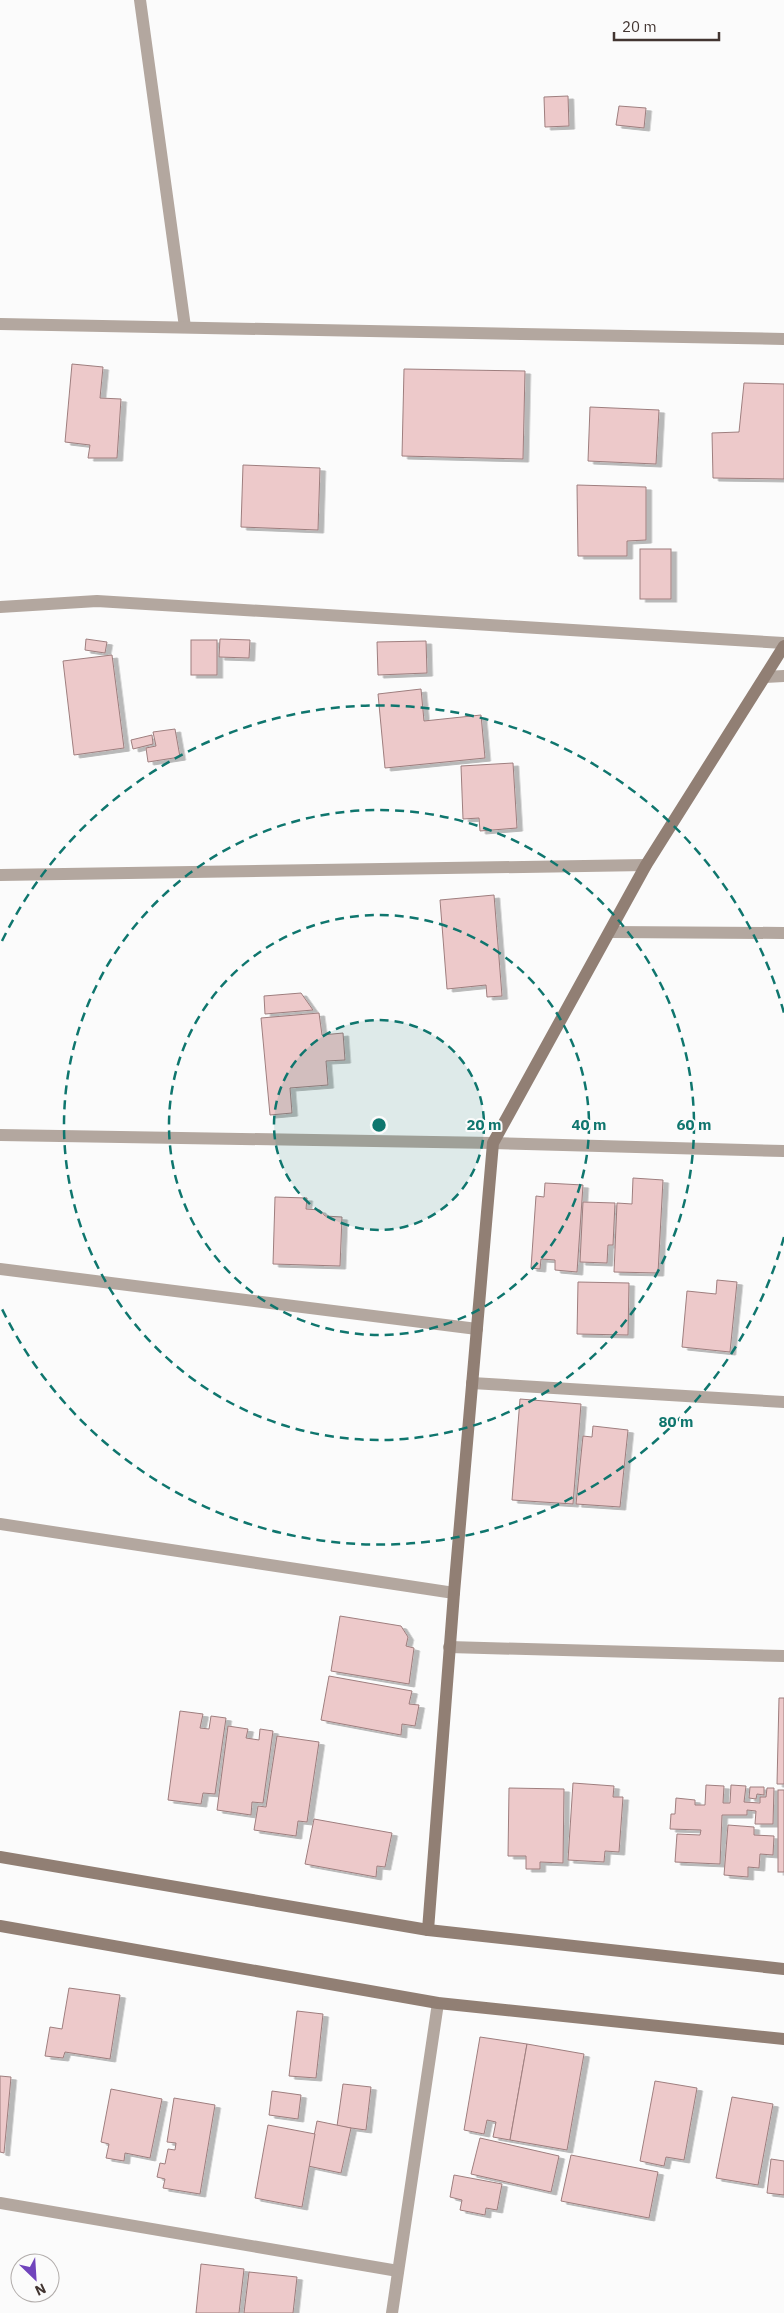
<svg xmlns="http://www.w3.org/2000/svg" width="784" height="2313" viewBox="0 0 784 2313" font-family="'IBM Plex Sans',sans-serif">
  <style>
    .building { fill: #edc9ca; stroke: #9e7e7e; filter: url(#shadow) }
    .lines { fill: none; stroke-linecap: round; stroke-linejoin: round }
    .street { stroke: #b3a79f; stroke-width: 12 }
    .secondary { stroke: #917f74; stroke-width: 12 }
    .ring { fill: none; stroke: #0f766e; stroke-width: 2.5; stroke-dasharray: 9 6 }
    .centre { fill: #0f766e; stroke: #fbfbfb; stroke-width: 2.5 }
    .ring-label { font-size: 15px; text-anchor: middle; font-weight: bold; fill: #0f766e; stroke: #fbfbfb; stroke-width: 4; stroke-linejoin: round; paint-order: stroke }
  </style>
  <defs>
    <filter id="shadow"><feDropShadow dx="5.5" dy="3" stdDeviation="0" flood-color="#0004"/></filter>
  </defs>
  <rect width="100%" height="100%" fill="#fbfbfb"/>
  <g class="building">
    <polygon points="568,96 569,126 545,127 544,97"/>
    <polygon points="619,106 646,108 644,128 616,125"/>
    <polygon points="72,364 103,367 100,398 121,399 117,458 88,458 90,445 65,442"/>
    <polygon points="404,369 525,371 523,459 402,456"/>
    <polygon points="744,383 784,384 784,479 713,478 712,433 739,432"/>
    <polygon points="590,407 659,410 656,464 588,461"/>
    <polygon points="243,465 320,468 318,530 241,527"/>
    <polygon points="577,485 646,487 646,540 627,541 627,556 578,556"/>
    <rect x="640" y="549" width="31" height="50"/>
    <polygon points="86,639 107,642 105,653 85,650"/>
    <polygon points="220,639 250,640 249,658 219,657"/>
    <rect x="191" y="640" width="26" height="35"/>
    <polygon points="426,641 427,673 378,675 377,642"/>
    <polygon points="112,655 124,748 74,755 63,661"/>
    <polygon points="421,689 424,721 481,715 485,758 385,768 378,694"/>
    <polygon points="175,729 180,757 148,762 146,748 156,746 153,732"/>
    <polygon points="152,735 153,744 133,749 131,740"/>
    <polygon points="513,763 517,828 480,831 479,818 463,819 461,766"/>
    <polygon points="494,895 502,996 487,997 486,985 447,989 440,900"/>
    <polygon points="301,993 313,1010 265,1014 264,996"/>
    <polygon points="319,1013 322,1035 343,1033 345,1060 326,1061 328,1085 290,1088 292,1113 270,1115 261,1018"/>
    <polygon points="633,1178 663,1180 658,1273 614,1272 617,1203 632,1204"/>
    <polygon points="545,1183 583,1185 577,1272 555,1270 555,1260 541,1259 540,1269 531,1268 536,1196 544,1197"/>
    <polygon points="275,1197 307,1198 306,1209 320,1210 325,1216 342,1217 340,1266 273,1264"/>
    <polygon points="583,1202 615,1203 613,1245 608,1245 607,1263 580,1262"/>
    <polygon points="717,1280 737,1282 730,1352 682,1347 687,1291 716,1294"/>
    <polygon points="578,1282 629,1283 628,1335 577,1334"/>
    <polygon points="520,1399 581,1404 573,1504 512,1500"/>
    <polygon points="593,1426 628,1430 620,1507 576,1504 583,1436 592,1437"/>
    <polygon points="340,1616 401,1626 408,1637 406,1646 414,1648 409,1684 331,1671"/>
    <polygon points="329,1676 412,1691 409,1704 419,1705 415,1726 402,1724 401,1735 321,1720"/>
    <polygon points="779,1698 784,1698 784,1784 777,1784"/>
    <polygon points="180,1711 203,1714 200,1728 209,1729 211,1716 226,1718 215,1794 203,1793 201,1804 168,1800"/>
    <polygon points="228,1726 248,1729 246,1738 259,1740 260,1729 273,1731 263,1803 252,1802 251,1815 217,1810"/>
    <polygon points="277,1736 319,1742 307,1822 298,1821 296,1836 254,1830 258,1806 266,1807"/>
    <polygon points="573,1783 614,1786 613,1797 623,1797 619,1852 605,1851 604,1862 568,1860"/>
    <polygon points="706,1785 724,1786 723,1803 730,1803 731,1785 746,1786 744,1802 760,1803 760,1797 766,1797 767,1788 774,1788 773,1824 755,1824 756,1811 747,1810 747,1815 722,1815 720,1864 675,1862 677,1834 700,1835 701,1830 670,1829 671,1814 675,1814 676,1798 695,1800 695,1805 705,1805"/>
    <polygon points="750,1787 764,1787 764,1795 757,1794 756,1799 749,1798"/>
    <polygon points="509,1788 564,1789 563,1863 540,1862 540,1869 526,1869 526,1856 508,1856"/>
    <rect x="778" y="1790" width="6" height="82"/>
    <polygon points="314,1819 392,1833 385,1867 377,1866 376,1877 305,1864"/>
    <polygon points="728,1825 754,1827 754,1835 774,1836 773,1855 760,1854 759,1868 748,1867 748,1877 724,1875"/>
    <polygon points="69,1988 120,1995 110,2059 65,2052 63,2058 45,2056 50,2027 62,2029"/>
    <polygon points="297,2011 323,2014 316,2078 289,2076"/>
    <polygon points="480,2037 527,2044 510,2140 493,2137 496,2122 487,2120 484,2134 464,2130"/>
    <polygon points="527,2044 584,2054 567,2150 510,2140"/>
    <polygon points="0,2076 11,2077 4,2153 0,2152"/>
    <polygon points="655,2081 697,2088 684,2160 666,2157 664,2166 640,2161"/>
    <polygon points="343,2084 371,2087 366,2130 337,2126"/>
    <polygon points="111,2089 162,2099 150,2158 125,2153 124,2161 106,2158 109,2144 101,2142"/>
    <polygon points="272,2091 301,2095 298,2119 269,2115"/>
    <polygon points="732,2097 773,2104 758,2185 716,2178"/>
    <polygon points="174,2098 215,2105 200,2194 163,2188 165,2179 157,2177 160,2163 165,2164 168,2149 175,2150 176,2143 167,2142"/>
    <polygon points="317,2121 351,2128 341,2173 308,2166"/>
    <polygon points="268,2125 315,2134 302,2207 255,2198"/>
    <polygon points="480,2138 559,2156 551,2192 471,2174"/>
    <polygon points="571,2155 658,2172 649,2218 561,2201"/>
    <polygon points="771,2159 784,2161 784,2195 767,2193"/>
    <polygon points="454,2175 502,2184 497,2210 486,2208 485,2215 460,2210 462,2200 450,2197"/>
    <polygon points="201,2264 244,2269 239,2313 196,2313"/>
    <polygon points="249,2272 297,2277 293,2313 244,2313"/>
  </g>
  <g class="lines">
    <g class="street">
      <polyline points="140,0 185,327"/>
      <polyline points="0,324 784,339"/>
      <polyline points="0,607 97,601 784,643"/>
      <polyline points="765,677 784,676"/>
      <polyline points="0,875 646,865"/>
      <polyline points="610,932 784,933"/>
      <polyline points="0,1135 493,1143 784,1151"/>
      <polyline points="0,1269 477,1329"/>
      <polyline points="472,1383 784,1402"/>
      <polyline points="0,1524 454,1593"/>
      <polyline points="449,1647 784,1656"/>
      <polyline points="0,2203 398,2271"/>
      <polyline points="392,2313 438,2003"/>
    </g>
    <g class="secondary">
      <polyline points="0,1857 428,1930 784,1969"/>
      <polyline points="0,1926 438,2003 784,2039"/>
      <polyline points="428,1930 454,1593 493,1143 646,865 784,646"/>
    </g>
  </g>
  <circle cx="379" cy="1125" r="105" fill="#0f766e" fill-opacity=".12"/>
  <g class="ring">
    <circle cx="379" cy="1125" r="105"/>
    <circle cx="379" cy="1125" r="210"/>
    <circle cx="379" cy="1125" r="315"/>
    <path d="M784 1237A420 420 0 0 1 2 1309M2 941A420 420 0 0 1 784 1013"/>
  </g>
  <circle cx="379" cy="1125" r="8" class="centre"/>
  <g class="ring-label">
    <text x="484" y="1130">20 m</text>
    <text x="589" y="1130">40 m</text>
    <text x="694" y="1130">60 m</text>
    <text x="676" y="1427">80 m</text>
  </g>
  <g transform="translate(35 2278) rotate(155)"><circle r="24" fill="#fbfbfb" stroke="#b1acaa"/>
  <path d="M0-4L9 19L0 12L-9 19Z" fill="#7044bc"/>
  <text y="-8" font-size="14" font-weight="bold" text-anchor="middle" fill="#423531">N</text>
  </g>
  <path d="M614 32v8h105v-8" fill="none" stroke="#423531" stroke-width="2.5"/>
  <text x="622" y="32" font-size="15" fill="#423531" stroke="#fbfbfb" stroke-width="4" paint-order="stroke">20 m</text>
</svg>
